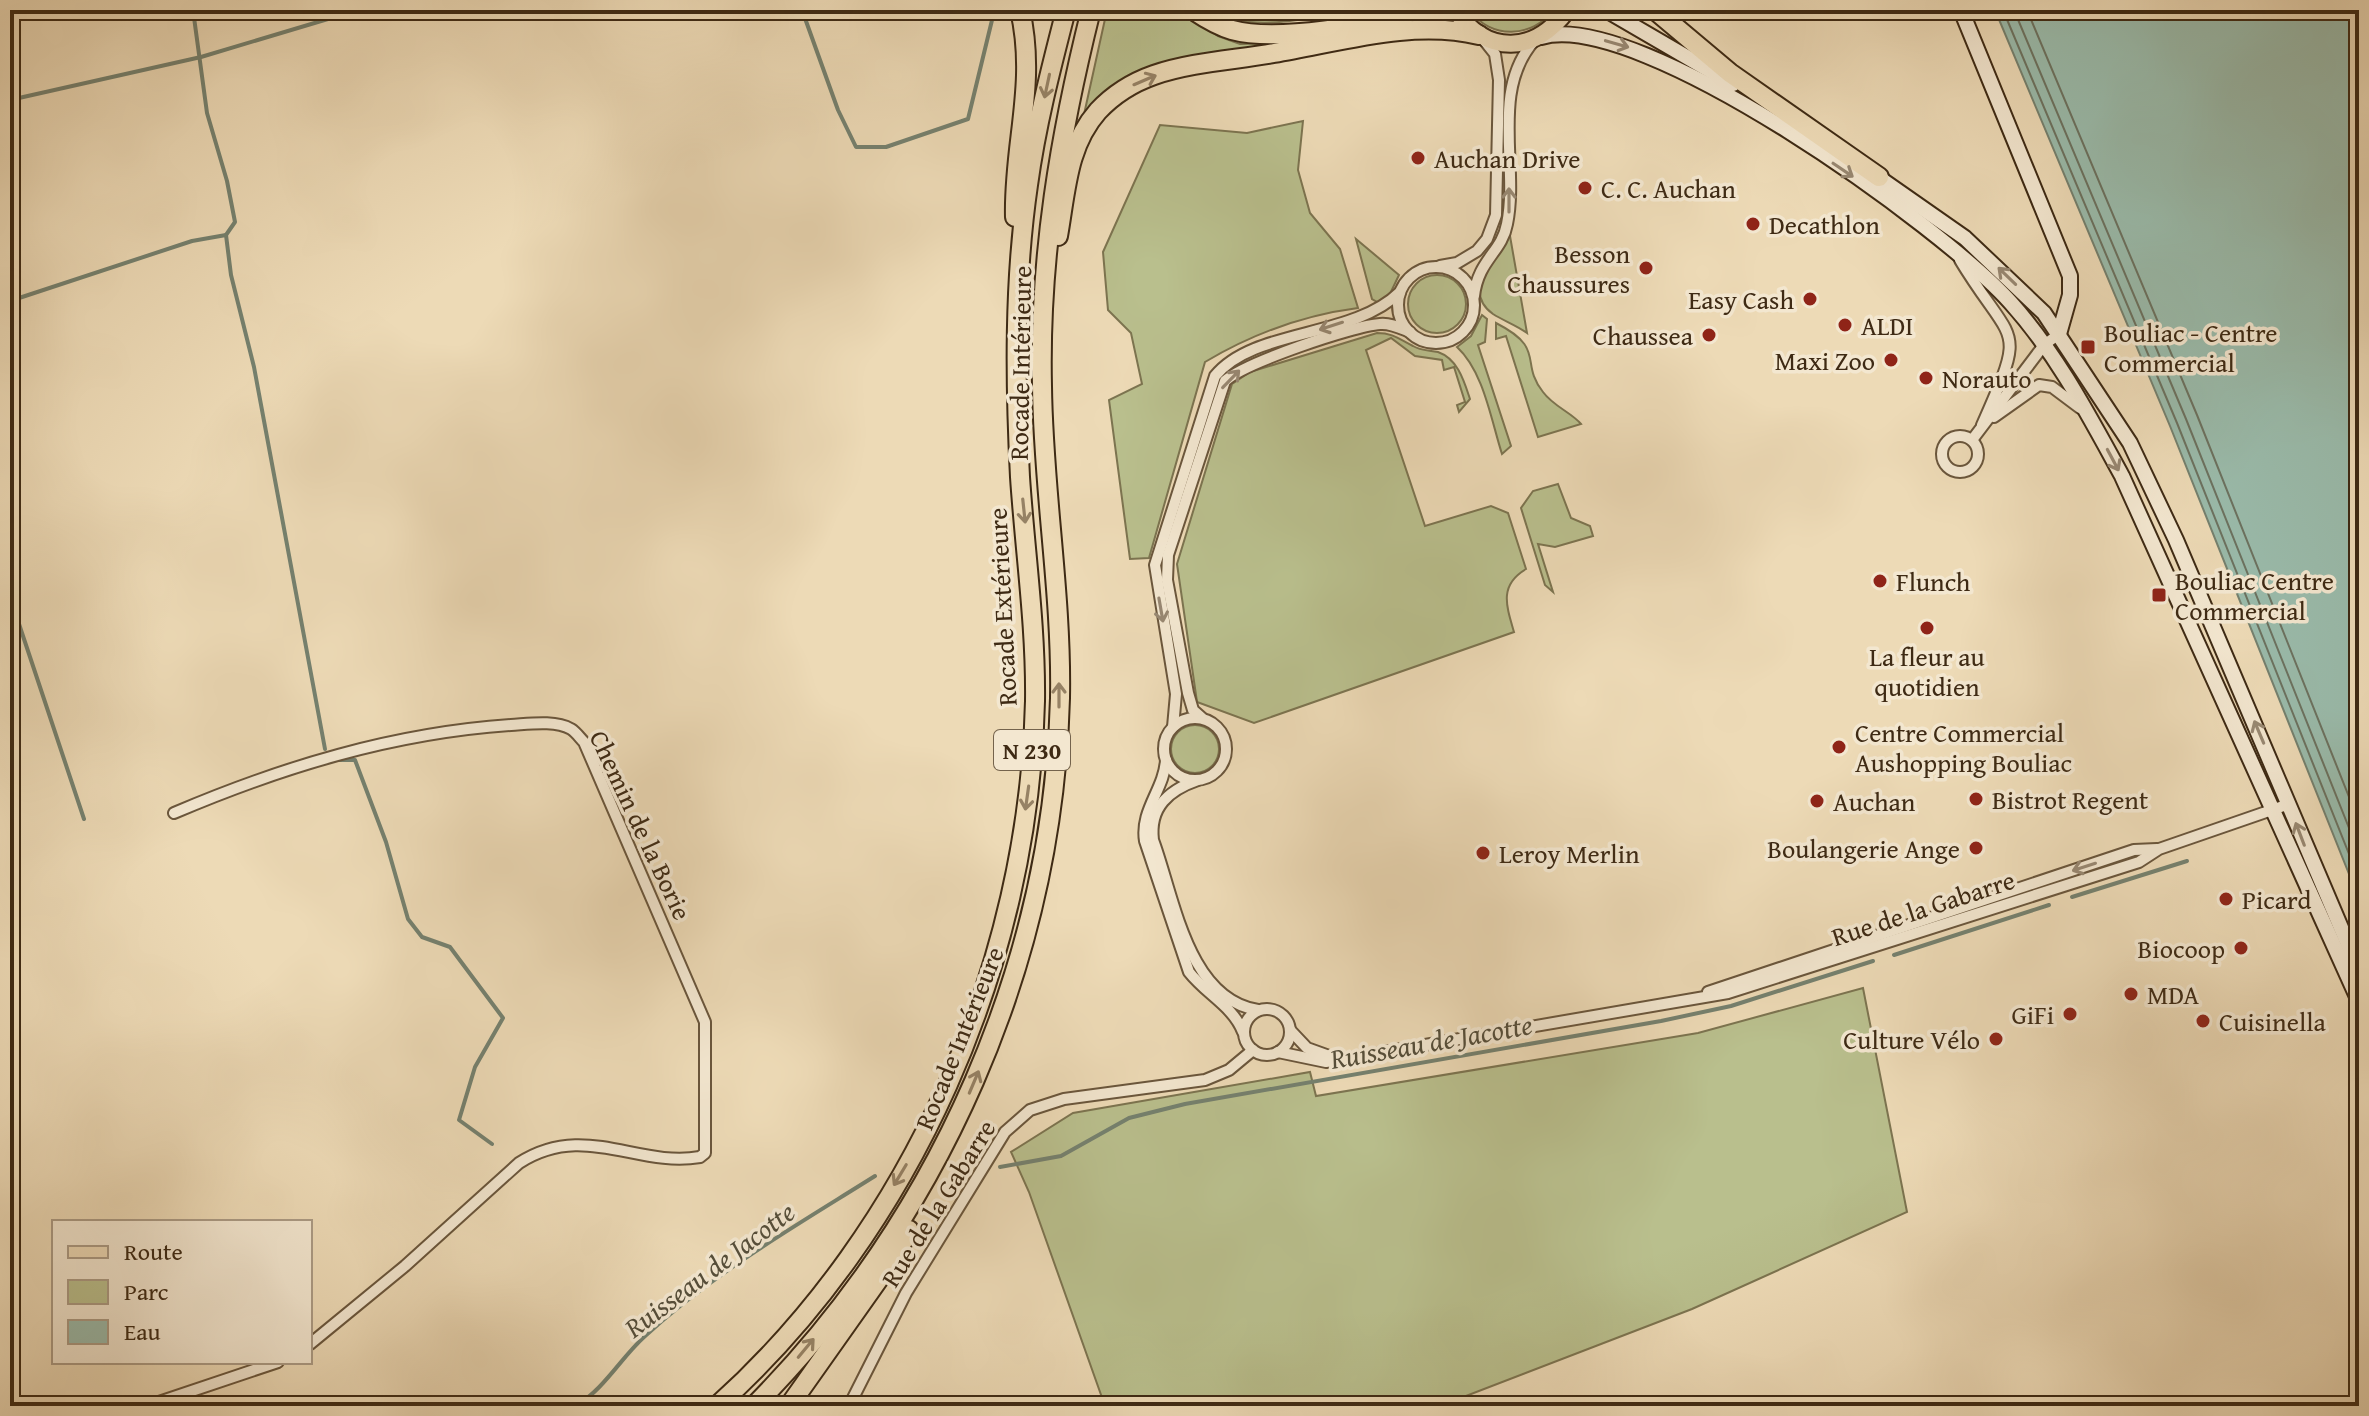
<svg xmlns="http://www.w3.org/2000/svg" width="2369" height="1416" viewBox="0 0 2369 1416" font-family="'Gentium Book Plus',serif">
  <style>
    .green { fill: #b9bf8d; stroke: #7c7450; stroke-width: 2 }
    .water { fill: #9abbab; stroke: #75816f; stroke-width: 2 }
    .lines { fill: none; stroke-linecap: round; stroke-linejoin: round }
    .shore { stroke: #6c7260; stroke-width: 2 }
    .stream { stroke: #75816f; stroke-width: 4 }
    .street-casing { stroke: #6a563c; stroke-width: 14 }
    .secondary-casing { stroke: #3e2a14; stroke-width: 18 }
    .primary-casing { stroke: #3e2a14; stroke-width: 20 }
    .highway-casing { stroke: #3e2a14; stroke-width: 22 }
    .street { stroke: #f3e7d0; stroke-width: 10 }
    .secondary { stroke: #f3e7d0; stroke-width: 14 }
    .primary { stroke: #eddab6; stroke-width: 16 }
    .highway { stroke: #eddab6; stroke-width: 18 }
    .oneway { stroke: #988872 }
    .oneway2 { stroke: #968265 }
    .poi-dot { fill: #8f2418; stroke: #f3e7d0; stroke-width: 3 }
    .labels { text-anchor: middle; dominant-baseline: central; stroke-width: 7; stroke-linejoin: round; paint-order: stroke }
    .shield { fill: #f3e7d0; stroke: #74634c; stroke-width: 2 }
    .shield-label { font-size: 24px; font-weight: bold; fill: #3e2a14 }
    .poi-label { font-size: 26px; fill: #3e2a14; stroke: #f3e7d0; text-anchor: start }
    .street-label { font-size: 26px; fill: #3e2a14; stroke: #f3e7d0 }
    .water-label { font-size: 28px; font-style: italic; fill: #554e3a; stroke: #f3e7d0 }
  </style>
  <rect width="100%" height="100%" fill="#eddab6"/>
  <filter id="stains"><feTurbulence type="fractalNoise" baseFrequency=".0025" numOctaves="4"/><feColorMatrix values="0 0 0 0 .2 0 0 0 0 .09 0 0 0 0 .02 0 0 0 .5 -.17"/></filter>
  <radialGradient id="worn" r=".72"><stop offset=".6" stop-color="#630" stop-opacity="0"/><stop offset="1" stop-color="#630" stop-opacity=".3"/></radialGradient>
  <g class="green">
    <polygon points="1107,10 1181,10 1218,36 1240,44 1280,43 1178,62 1083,119"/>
    <path d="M1210,10H1352C1308,18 1252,34 1210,10Z"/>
    <path d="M1470,10H1553C1533,38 1490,40 1470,10Z"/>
    <path d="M1303,121L1298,170L1310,213L1340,249L1358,308C1304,315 1252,334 1205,362L1149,558L1130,559L1109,400L1142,384L1131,333L1108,310L1103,252L1160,125L1247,133Z"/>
    <path d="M1510,236L1527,333C1516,325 1504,321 1493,314C1461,291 1494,256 1510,236Z"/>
    <polygon points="1356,239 1399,275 1388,298 1379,303 1372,299"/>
    <circle cx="1437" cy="304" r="29"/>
    <path d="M1482,315L1487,319L1485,342L1478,345L1511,446L1502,454C1491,420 1484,372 1457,347L1471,336Z"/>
    <path d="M1496,323C1547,349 1519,362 1543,392C1553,406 1572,413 1581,424L1538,437L1506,336L1496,339Z"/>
    <path d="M1377,333C1393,333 1399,339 1413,346C1421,351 1429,350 1438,352C1458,359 1464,381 1470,399L1459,412L1457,405L1465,402L1454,367L1444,370L1442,360L1415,356L1391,338L1366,350L1425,526L1491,506L1508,513L1526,569C1499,585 1506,605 1514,632L1254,723L1197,702L1177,564L1232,384L1250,372Z"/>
    <polygon points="1558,484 1571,518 1590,526 1593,536 1555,547 1538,544 1553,592 1545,585 1521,508 1533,491"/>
    <circle cx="1195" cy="749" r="24"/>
    <polygon points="1863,988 1907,1212 1692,1309 1440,1406 1105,1406 1029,1192 1011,1152 1073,1113 1310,1072 1316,1096 1698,1033"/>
  </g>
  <polygon class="water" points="1995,10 2359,10 2359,899 2170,426"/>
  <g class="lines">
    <g class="shore">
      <polyline points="2003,10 2177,423 2359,879"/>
      <polyline points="2014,10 2186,419 2359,853"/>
      <polyline points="2027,10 2197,415 2359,822"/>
    </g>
    <g class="stream">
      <polyline points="193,10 207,113 227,181 235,222 226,235 231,275 254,367 325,749"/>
      <polyline points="802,10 838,110 856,147 886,147 968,119 993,16 991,10"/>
      <polyline points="10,100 201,57 358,10"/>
      <polyline points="10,301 192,241 226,235"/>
      <polyline points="10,597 84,819"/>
      <polyline points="336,760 355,760 386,842 408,919 422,937 450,947 503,1018 475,1067 459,1120 492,1144"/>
      <polyline points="2072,897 2187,861"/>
      <polyline points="1894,955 2049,905"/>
      <polyline points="1000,1167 1061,1156 1129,1118 1185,1104 1661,1021 1731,1006 1873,961"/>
      <path d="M576,1406C605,1388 620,1359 644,1337C713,1273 797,1225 875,1176"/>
    </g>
    <defs>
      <g id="street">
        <path d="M1960,260C2014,349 2028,321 1982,425"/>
        <polyline points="1440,266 1457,263 1477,251 1487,239 1496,215 1499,80 1495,54 1483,39"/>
        <circle cx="1436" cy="305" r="38"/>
        <path d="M1474,296C1478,260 1502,252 1507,224C1519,166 1490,91 1534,41"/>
        <polyline points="1994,417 2039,385 2052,387 2080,408"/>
        <circle cx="1960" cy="454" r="18"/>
        <polyline points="1972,440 2044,345 2059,334"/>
        <circle cx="1195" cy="749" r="31"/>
        <path d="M1202,718L1193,710L1188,693L1167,580L1168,555L1225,381C1244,363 1353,326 1380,324C1391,323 1400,328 1410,332"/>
        <path d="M1173,727L1176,694L1155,565L1215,376C1254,328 1352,339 1400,292"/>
        <path d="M1166,760C1164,790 1140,810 1145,841L1189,972C1206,994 1233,1006 1243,1032"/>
        <path d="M1198,780C1169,790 1149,807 1153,840C1174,896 1187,999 1258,1010"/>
        <path d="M174,813C282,767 393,733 511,725C529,724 555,720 571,729C576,732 580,738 584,742L705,1022V1153L700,1157C637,1168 584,1121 519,1163L405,1266L310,1344"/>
        <polyline points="1708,992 2134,850 2157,849"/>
        <circle cx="1267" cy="1032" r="23"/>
        <polyline points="1290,1030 1307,1048 1332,1057"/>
        <polyline points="1278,1052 1326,1062 1728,993 2139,862 2159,849 2289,804"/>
        <polyline points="147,1406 278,1362"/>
        <polyline points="849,1406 906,1293 1005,1132 1030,1110 1064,1099 1205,1080 1229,1070 1253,1050"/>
      </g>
      <g id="secondary">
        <polyline points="1606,10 1733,84"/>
        <polyline points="1961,10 2070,276 2070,295 2059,334"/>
        <path d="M1541,37C1640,8 1943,227 2011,303C2057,354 2089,416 2122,476L2359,1001"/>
        <polyline points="1872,173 1965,238 2044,313 2130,443 2176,540 2359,970"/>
      </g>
      <path id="primary" d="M1455,10C1487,56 1535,54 1567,10"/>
      <g id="highway">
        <path d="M1193,10C1205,18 1218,26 1232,30C1275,42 1375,26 1418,10"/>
        <polyline points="1655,10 1730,73 1879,177"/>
        <path d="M1015,217C1013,145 1037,84 1020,10"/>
        <path d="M1058,236C1066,191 1067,146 1098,111C1113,95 1134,82 1154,75C1192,62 1235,60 1274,53C1340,42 1412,19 1479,35"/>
        <path d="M717,1406C913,1230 1029,963 1035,701C1036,626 1025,552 1020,477C1015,381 1014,281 1028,185C1036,126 1051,68 1066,10"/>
        <path d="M754,1406C940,1218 1053,964 1060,698C1062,594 1043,490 1042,386C1039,257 1060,134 1091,10"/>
        <polyline points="789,1406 895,1256 909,1230"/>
      </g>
    </defs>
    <use href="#street" class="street-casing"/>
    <use href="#secondary" class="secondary-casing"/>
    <use href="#primary" class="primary-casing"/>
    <use href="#highway" class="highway-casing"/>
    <use href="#street" class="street"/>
    <use href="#secondary" class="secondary"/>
    <use href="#primary" class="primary"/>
    <use href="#highway" class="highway"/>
  </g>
  <defs><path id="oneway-shaft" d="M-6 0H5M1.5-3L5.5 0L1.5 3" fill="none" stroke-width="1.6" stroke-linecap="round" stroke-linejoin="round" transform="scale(2)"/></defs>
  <g class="oneway">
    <use href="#oneway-shaft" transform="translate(1617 44) rotate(16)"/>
    <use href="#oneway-shaft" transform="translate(1843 170) rotate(34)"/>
    <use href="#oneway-shaft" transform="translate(1509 200) rotate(-90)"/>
    <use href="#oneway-shaft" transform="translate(2007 276) rotate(-136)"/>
    <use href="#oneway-shaft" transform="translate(1331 326) rotate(162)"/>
    <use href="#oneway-shaft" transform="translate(1231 379) rotate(-46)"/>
    <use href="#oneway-shaft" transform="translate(2113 460) rotate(62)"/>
    <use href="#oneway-shaft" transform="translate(1161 610) rotate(80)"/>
    <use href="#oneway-shaft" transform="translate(2259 732) rotate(-113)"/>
    <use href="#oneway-shaft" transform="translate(2300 834) rotate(-111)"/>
    <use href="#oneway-shaft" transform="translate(2084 867) rotate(162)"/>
  </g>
  <g class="oneway2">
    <use href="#oneway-shaft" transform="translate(1145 80) rotate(-23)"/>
    <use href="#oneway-shaft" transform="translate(1047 86) rotate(102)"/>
    <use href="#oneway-shaft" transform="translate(1024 511) rotate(84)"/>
    <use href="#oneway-shaft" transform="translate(1059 695) rotate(-90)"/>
    <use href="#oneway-shaft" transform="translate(1027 798) rotate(98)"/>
    <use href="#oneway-shaft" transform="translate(974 1082) rotate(-67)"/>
    <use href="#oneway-shaft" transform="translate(900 1175) rotate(121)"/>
    <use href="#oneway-shaft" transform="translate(806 1348) rotate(-50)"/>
  </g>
  <g class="poi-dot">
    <circle cx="1418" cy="158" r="8"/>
    <circle cx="1585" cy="188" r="8"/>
    <circle cx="1753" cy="224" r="8"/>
    <circle cx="1646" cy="268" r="8"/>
    <circle cx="1810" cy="299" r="8"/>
    <circle cx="1845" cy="325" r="8"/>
    <circle cx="1709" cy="335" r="8"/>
    <rect x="2080" y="339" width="16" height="16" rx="4"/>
    <circle cx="1891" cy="360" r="8"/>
    <circle cx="1926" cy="378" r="8"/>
    <circle cx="1880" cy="581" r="8"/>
    <rect x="2151" y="587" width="16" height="16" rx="4"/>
    <circle cx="1927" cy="628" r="8"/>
    <circle cx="1839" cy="747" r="8"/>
    <circle cx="1976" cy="799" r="8"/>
    <circle cx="1817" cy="801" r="8"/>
    <circle cx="1976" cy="848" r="8"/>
    <circle cx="1483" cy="853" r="8"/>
    <circle cx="2226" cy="899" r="8"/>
    <circle cx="2241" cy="948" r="8"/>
    <circle cx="2131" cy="994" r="8"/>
    <circle cx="2070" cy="1014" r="8"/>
    <circle cx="2203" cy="1021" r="8"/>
    <circle cx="1996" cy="1039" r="8"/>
  </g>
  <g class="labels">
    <rect class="shield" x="994" y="730" width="76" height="40" rx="6"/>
    <g class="shield-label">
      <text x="1032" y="750">N 230</text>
    </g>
    <g class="poi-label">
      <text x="1434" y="158">Auchan Drive</text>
      <text x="1601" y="188">C. C. Auchan</text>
      <text x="1769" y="224">Decathlon</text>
      <text x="1630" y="253" text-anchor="end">Besson<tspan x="1630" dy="30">Chaussures</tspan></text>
      <text x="1794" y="299" text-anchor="end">Easy Cash</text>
      <text x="1861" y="325">ALDI</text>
      <text x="2104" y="332">Bouliac - Centre<tspan x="2104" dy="30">Commercial</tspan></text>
      <text x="1693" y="335" text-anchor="end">Chaussea</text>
      <text x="1875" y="360" text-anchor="end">Maxi Zoo</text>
      <text x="1942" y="378">Norauto</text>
      <text x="2175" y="580">Bouliac Centre<tspan x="2175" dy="30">Commercial</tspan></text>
      <text x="1896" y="581">Flunch</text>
      <text x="1927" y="656" text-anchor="middle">La fleur au<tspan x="1927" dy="30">quotidien</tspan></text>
      <text x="1855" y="732">Centre Commercial<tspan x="1855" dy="30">Aushopping Bouliac</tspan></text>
      <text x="1992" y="799">Bistrot Regent</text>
      <text x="1833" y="801">Auchan</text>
      <text x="1960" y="848" text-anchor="end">Boulangerie Ange</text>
      <text x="1499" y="853">Leroy Merlin</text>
      <text x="2242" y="899">Picard</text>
      <text x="2225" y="948" text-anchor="end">Biocoop</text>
      <text x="2147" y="994">MDA</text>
      <text x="2054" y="1014" text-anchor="end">GiFi</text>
      <text x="2219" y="1021">Cuisinella</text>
      <text x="1980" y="1039" text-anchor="end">Culture Vélo</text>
    </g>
    <g class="street-label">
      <text transform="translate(1020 363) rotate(-89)">Rocade Intérieure</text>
      <text transform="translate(1002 607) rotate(-93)">Rocade Extérieure</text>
      <text transform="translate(641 825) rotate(65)">Chemin de la Borie</text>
      <text transform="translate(1923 908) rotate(-18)">Rue de la Gabarre</text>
      <text transform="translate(959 1038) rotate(-68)">Rocade Intérieure</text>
      <text transform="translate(938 1203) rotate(-58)">Rue de la Gabarre</text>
    </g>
    <g class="water-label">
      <text transform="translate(1431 1041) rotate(-10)">Ruisseau de Jacotte</text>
      <text transform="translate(709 1269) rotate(-37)">Ruisseau de Jacotte</text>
    </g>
  </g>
  <rect width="2369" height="1416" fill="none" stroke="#eddab6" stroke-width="40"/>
  <rect x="12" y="12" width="2345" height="1392" fill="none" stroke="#3e2a14" stroke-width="4"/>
  <rect x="20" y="20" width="2329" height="1376" fill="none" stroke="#3e2a14" stroke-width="2"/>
  <rect x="52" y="1220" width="260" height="144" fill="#f3e7d0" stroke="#ab9b85" stroke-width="2"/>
  <rect x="68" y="1246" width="40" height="12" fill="#eddab6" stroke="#ab9b85" stroke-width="2"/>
  <text x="124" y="1260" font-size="24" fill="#3e2a14">Route</text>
  <rect x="68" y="1280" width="40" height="24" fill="#b9bf8d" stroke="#ab9b85" stroke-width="2"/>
  <text x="124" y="1300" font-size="24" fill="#3e2a14">Parc</text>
  <rect x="68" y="1320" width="40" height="24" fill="#9abbab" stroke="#ab9b85" stroke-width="2"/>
  <text x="124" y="1340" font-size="24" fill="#3e2a14">Eau</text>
  <rect width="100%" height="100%" filter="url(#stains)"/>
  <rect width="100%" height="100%" fill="url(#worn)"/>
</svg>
